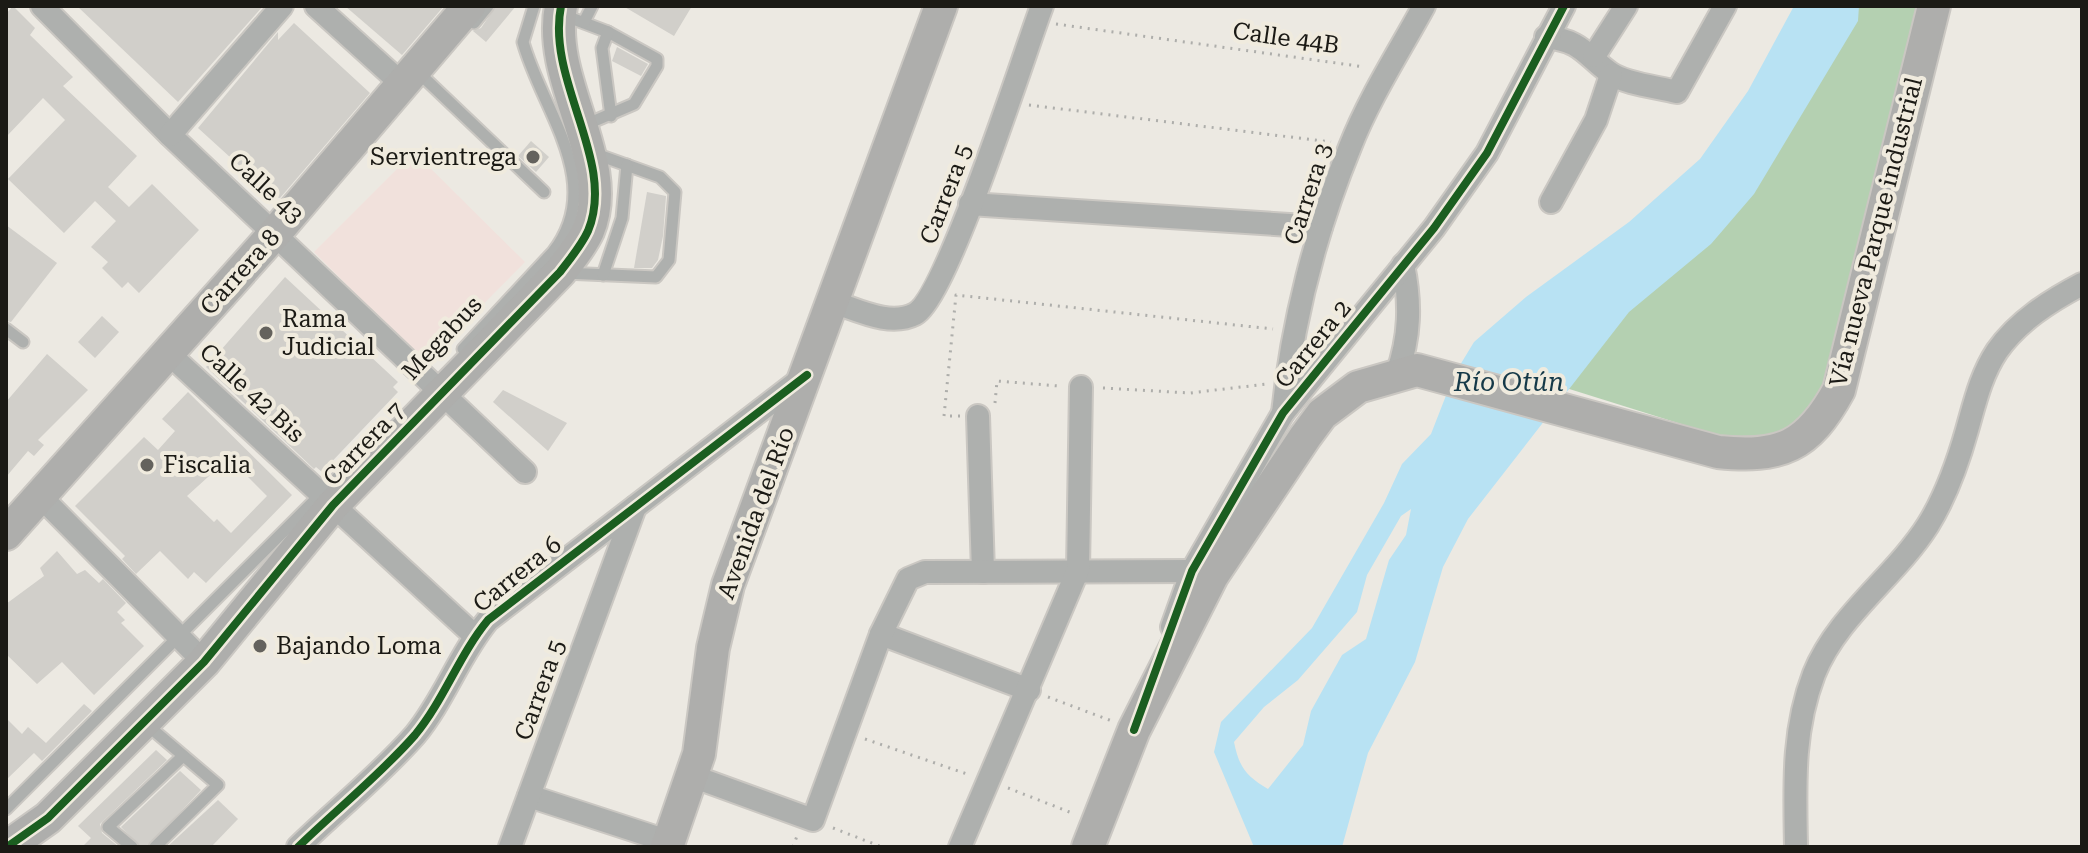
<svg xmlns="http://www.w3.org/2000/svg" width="2088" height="853" viewBox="0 0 2088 853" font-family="'Roboto Serif',serif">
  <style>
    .education { fill: #f1e1dc }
    .forest { fill: #b4d0b1 }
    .water { fill: #b8e2f3; fill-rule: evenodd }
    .building { fill: #d1cfca; fill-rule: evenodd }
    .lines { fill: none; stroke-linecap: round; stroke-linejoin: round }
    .service-casing { stroke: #cac7c2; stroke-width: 15 }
    .minor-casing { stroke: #cac7c2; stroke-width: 26 }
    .secondary-casing { stroke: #cac7c2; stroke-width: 36 }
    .path { stroke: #aeaeab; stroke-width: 3; stroke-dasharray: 2 6; stroke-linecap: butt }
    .service { stroke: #aeb0ae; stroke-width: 11 }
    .minor { stroke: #aeb0ae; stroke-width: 22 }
    .secondary { stroke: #aeaeac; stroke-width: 32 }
    .cycleway-casing { stroke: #f0ebde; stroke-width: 13 }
    .cycleway { stroke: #1b5e20; stroke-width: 8 }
    .poi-dot { fill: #64625d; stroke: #f0ebde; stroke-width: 3 }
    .labels { text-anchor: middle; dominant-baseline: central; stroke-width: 8; stroke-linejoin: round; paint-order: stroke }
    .street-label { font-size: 24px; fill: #1b1a15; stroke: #f0ebde }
    .poi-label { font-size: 24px; fill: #1b1a15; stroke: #f0ebde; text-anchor: start }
    .water-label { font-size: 26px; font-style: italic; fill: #153948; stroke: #f0ebde }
  </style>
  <rect width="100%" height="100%" fill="#ece9e2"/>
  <polygon class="education" points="414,152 525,262 425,363 314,252"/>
  <polygon class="forest" points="1855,6 1934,6 1855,321 1803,437 1745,444 1531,377"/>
  <path class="water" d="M1794,6H1859L1858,21L1754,194L1711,244L1629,312L1468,519L1443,567L1415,662L1368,753L1342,847H1254L1214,752L1221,722L1312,628L1384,503L1402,464L1431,434L1454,375L1474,342L1526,297L1629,222L1700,159L1748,91ZM1411,509L1406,535L1389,560L1366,639L1342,655L1311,711L1303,745L1268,789C1246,776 1239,767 1234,742L1264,707L1298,680L1357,612L1367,575L1401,516Z"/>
  <g class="building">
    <polygon points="13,6 35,28 30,35 73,77 63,86 137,156 108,187 129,207 152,184 199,230 139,293 128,282 122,288 102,268 108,262 91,247 116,221 95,201 64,233 8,179 65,120 43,98 6,137 6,14"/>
    <polygon points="77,6 263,6 178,102"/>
    <polygon points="345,6 444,6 402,55"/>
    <polygon points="496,6 516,6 486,42 473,31 481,28"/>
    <polygon points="623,6 692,6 674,36"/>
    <polygon points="294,23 370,93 280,198 274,197 198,128 278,32 278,40"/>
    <polygon points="617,47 648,64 641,76 612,61"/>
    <polygon points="531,141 549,157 536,172 518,156"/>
    <polygon points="647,192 666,196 663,236 658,260 652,268 634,268"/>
    <polygon points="6,225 57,263 11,322 6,321"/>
    <polygon points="285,277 398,382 393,387 398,392 322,472 316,467 314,469 206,367"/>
    <polygon points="102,316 119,332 95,358 78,342"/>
    <polygon points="47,354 88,390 38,440 44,445 34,456 28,451 6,477 6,402"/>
    <polygon points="503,390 567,423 548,451 493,402"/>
    <path d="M188,392L292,495L206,583L194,572L188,579L160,551L136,574L122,559L125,556L75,506L144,437L158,450L175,431L162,419ZM229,458L267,496L231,533L217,519L214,522L187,496Z"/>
    <polygon points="57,551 77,574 85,570 99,583 103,579 126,603 117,612 125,620 121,623 144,646 94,695 62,662 37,684 6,654 6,604 44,576 40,568"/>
    <polygon points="84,704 92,711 42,761 34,753 6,780 6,718 22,734 28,727 46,743"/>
    <polygon points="156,750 167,760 100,824 102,833 119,847 82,847 91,838 78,826"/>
    <polygon points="180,771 201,790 147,847 140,847 121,827"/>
    <polygon points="218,800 238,819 211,847 167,847"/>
  </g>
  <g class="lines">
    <defs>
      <g id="service">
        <polyline points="563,15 608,32 657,59 657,66 634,104 585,125"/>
        <polyline points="584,22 592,6"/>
        <polyline points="474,23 488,6"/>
        <polyline points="608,32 602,48 611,116"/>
        <polyline points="418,72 544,192"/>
        <polyline points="564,273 656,277 669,260 675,192 660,177 593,153"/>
        <polyline points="603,275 622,218 627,165"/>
        <polyline points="6,329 23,342"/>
        <path d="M463,349L553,252C607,183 542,111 523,42L534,6"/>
        <polyline points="146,724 218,785 155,847"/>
        <polyline points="6,809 365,450"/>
        <polyline points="132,847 108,827 183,756"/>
      </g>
      <g id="minor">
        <polyline points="42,6 170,135 525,472"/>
        <polyline points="316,6 402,84"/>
        <path d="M1546,37C1582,41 1584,54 1610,73C1625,84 1658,87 1677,92L1725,6"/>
        <polyline points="1594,56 1626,6"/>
        <polyline points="170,135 282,6"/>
        <polyline points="1551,202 1596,120 1611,75"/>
        <polyline points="970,204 1321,227"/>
        <path d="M833,302C858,310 890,327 915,314C947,297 1024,54 1042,6"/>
        <polyline points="168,353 475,636"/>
        <path d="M1397,374C1410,337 1411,303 1403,265"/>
        <path d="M1283,413C1292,323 1316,230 1350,147C1369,98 1399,52 1424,6"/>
        <polyline points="978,416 983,572"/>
        <polyline points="41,497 204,662"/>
        <polyline points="1172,627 1192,571 1283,413 1434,228 1487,153 1564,6"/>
        <polyline points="881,634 1029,690"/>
        <polyline points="692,776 813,820 881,634 908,579 925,572 1192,571"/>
        <polyline points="529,796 670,842"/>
        <path d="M298,847C336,810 380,775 415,735C444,700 459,655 488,620L805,376"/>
        <polyline points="510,847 635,507"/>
        <polyline points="960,847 1078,570 1081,387"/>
        <path d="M1796,847C1795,787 1792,731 1814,674C1837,616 1895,577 1928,525C1946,496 1958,462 1967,430C1975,402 1981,375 1997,351C2018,321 2050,301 2082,284"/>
      </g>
      <g id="secondary">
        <polyline points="6,534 276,232 469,6"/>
        <path d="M7,847L48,818L204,662L333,505L560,272C570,259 581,246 588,231C617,161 546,82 561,6"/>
        <polyline points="667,847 699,754 713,648 728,585 941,6"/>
        <path d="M1088,847L1134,730L1212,576L1305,437L1322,414L1358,387L1417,370L1718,452C1781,458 1808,447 1839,390L1934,6"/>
      </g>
    </defs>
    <use href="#service" class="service-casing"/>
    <use href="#minor" class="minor-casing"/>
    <use href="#secondary" class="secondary-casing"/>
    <g class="path">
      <polyline points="1056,24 1365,67"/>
      <polyline points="1029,105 1331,142"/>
      <polyline points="1103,388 1190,393 1267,384"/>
      <polyline points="995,403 997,381 1059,386"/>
      <polyline points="960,416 944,416 956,295 1273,329"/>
      <polyline points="1048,697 1112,721"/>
      <polyline points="865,739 967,774"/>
      <polyline points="1008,788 1072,813"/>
      <polyline points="833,828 882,847"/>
      <polyline points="793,847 797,836"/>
    </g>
    <use href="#service" class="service"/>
    <use href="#minor" class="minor"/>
    <use href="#secondary" class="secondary"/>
    <defs>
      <g id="cycleway">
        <polyline points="1134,730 1192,571 1283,413 1434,228 1487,153 1564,6"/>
        <path d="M7,847L48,818L204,662L333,505L560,272C570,259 581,246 588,231C617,161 546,82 561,6"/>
        <path d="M298,847C336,810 380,775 415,735C444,700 459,655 488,620L807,375"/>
      </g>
    </defs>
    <use href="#cycleway" class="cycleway-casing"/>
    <use href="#cycleway" class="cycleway"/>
  </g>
  <g class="poi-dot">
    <circle cx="533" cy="157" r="8"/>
    <circle cx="266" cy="333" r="8"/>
    <circle cx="147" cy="465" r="8"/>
    <circle cx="260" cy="646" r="8"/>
  </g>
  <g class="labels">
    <g class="street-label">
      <text transform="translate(1286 38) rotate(8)">Calle 44B</text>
      <text transform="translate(266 188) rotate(43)">Calle 43</text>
      <text transform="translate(946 194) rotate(-69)">Carrera 5</text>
      <text transform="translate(1308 194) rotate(-72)">Carrera 3</text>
      <text transform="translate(1876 232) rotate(-76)">Vía nueva Parque industrial</text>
      <text transform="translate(240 272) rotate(-48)">Carrera 8</text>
      <text transform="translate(442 338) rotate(-47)">Megabus</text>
      <text transform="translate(1313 344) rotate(-51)">Carrera 2</text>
      <text transform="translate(252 393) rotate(43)">Calle 42 Bis</text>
      <text transform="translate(364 444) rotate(-46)">Carrera 7</text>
      <text transform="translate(756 513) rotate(-70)">Avenida del Río</text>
      <text transform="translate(517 574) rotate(-39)">Carrera 6</text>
      <text transform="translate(540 690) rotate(-70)">Carrera 5</text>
    </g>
    <g class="poi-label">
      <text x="517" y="157" text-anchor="end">Servientrega</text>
      <text x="282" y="319">Rama<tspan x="282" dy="28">Judicial</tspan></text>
      <text x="163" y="465">Fiscalia</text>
      <text x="276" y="646">Bajando Loma</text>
    </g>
    <g class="water-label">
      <text x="1509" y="382">Río Otún</text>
    </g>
  </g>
  <rect width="2088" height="853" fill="none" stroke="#1b1a15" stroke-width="16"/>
</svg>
